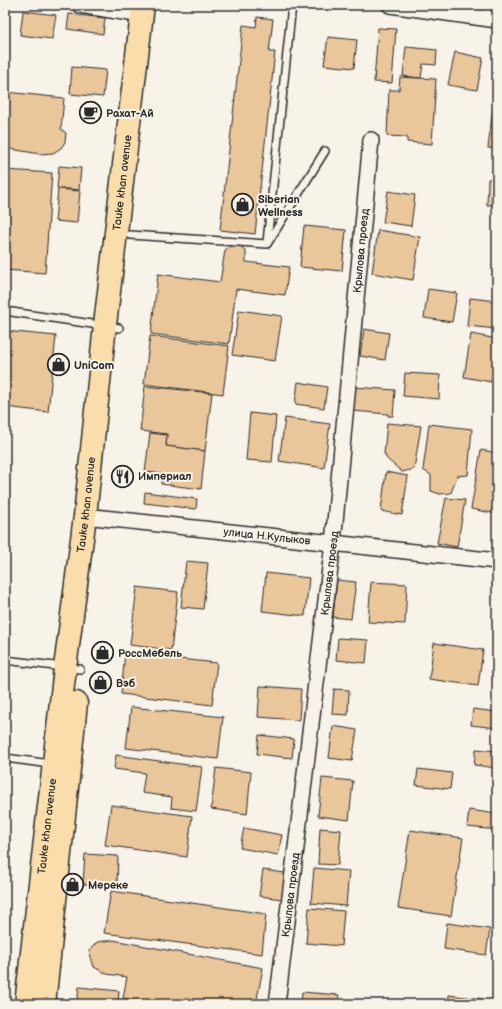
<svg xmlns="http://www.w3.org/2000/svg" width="502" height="1009" viewBox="0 0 502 1009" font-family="'Balsamiq Sans',sans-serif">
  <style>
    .building { fill: #eac69b; stroke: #2b2b2b }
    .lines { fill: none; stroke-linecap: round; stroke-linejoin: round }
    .lane-casing { stroke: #2b2b2b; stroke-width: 10 }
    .street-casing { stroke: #2b2b2b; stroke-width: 18 }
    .primary-casing { stroke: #2b2b2b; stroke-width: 25 }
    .lane { stroke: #f7f3e8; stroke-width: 7 }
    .street { stroke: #f7f3e8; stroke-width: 15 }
    .primary { stroke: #f9deab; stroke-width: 22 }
    .labels { text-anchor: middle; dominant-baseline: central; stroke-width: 4; stroke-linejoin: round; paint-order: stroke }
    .poi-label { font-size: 11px; font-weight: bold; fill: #2b2b2b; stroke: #f7f3e8; text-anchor: start }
    .street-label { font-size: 11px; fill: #2b2b2b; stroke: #f7f3e8 }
  </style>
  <rect width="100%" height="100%" fill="#f7f3e8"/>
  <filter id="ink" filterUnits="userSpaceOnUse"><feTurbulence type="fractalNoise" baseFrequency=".025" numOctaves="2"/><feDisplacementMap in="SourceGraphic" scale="8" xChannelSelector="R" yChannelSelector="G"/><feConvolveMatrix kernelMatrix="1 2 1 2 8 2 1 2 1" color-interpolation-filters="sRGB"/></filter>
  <g filter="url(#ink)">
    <g class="building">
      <polygon points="23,11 56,15 52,39 20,35"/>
      <polygon points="69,14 105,18 103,34 67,29"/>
      <polygon points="257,17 273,19 269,52 275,52 255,234 220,230 243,25 256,27"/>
      <polygon points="378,28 396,29 392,83 374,82"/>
      <polygon points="328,37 357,40 354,68 324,65"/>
      <polygon points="406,47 437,50 436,65 423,64 421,78 403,76"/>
      <polygon points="455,52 483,58 477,90 448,85"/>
      <polygon points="72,67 106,70 103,97 70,94"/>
      <polygon points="400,77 436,79 432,144 407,142 407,137 387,136 389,90 399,90"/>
      <polygon points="6,92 64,98 61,129 66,133 65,142 61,148 53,153 40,154 5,148"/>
      <polygon points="493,108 497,108 497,149 488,148"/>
      <polygon points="59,166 81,168 79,190 57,188"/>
      <polygon points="5,170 52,173 45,273 5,270"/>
      <polygon points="488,179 497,179 497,205 487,205"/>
      <polygon points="58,189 80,191 77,223 55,221"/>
      <polygon points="388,191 415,195 411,226 383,222"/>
      <polygon points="304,226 346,230 342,271 300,267"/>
      <polygon points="378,230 420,237 413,280 372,273"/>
      <polygon points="236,245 242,247 246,252 246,262 289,267 285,295 236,289 229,344 151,334 158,274 220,282 225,250 230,246"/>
      <polygon points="428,289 457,293 452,322 424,318"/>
      <polygon points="470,298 497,301 497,329 467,326"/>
      <polygon points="239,310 282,316 275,361 232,355"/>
      <polygon points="364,329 389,333 385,360 360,356"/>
      <polygon points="5,331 56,336 48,412 5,407"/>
      <polygon points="471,334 497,339 497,349 491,382 464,377"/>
      <polygon points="150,336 229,346 223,394 144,384"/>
      <polygon points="405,373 440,375 439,399 403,396"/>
      <polygon points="298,382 327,387 324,408 295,404"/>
      <polygon points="145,386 212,393 205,451 166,446 167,434 140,431"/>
      <polygon points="354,387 395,390 393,416 388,416 388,414 353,411"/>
      <polygon points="250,413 276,416 272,462 246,460"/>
      <polygon points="285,418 330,424 324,468 279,461"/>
      <polygon points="387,423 421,426 414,469 402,472 387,459 384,453"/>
      <polygon points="429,424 472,429 468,475 457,476 451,493 440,494 431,491 431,475 423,470"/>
      <polygon points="150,433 167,435 166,446 205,451 201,489 161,484 163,474 145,472"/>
      <polygon points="481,450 497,453 497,514 471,509"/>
      <polygon points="386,472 408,476 402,515 381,511"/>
      <polygon points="145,492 197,499 196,509 144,503"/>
      <polygon points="446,498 465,500 457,547 437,543"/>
      <polygon points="186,561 208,563 203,609 181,607"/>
      <polygon points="266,573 309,578 305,616 262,611"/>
      <polygon points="337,580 356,582 351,619 333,617"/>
      <polygon points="371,582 407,584 405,624 368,622"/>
      <polygon points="137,587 178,592 171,650 130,645"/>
      <polygon points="338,638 368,640 366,663 336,660"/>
      <polygon points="434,643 483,650 478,686 429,679"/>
      <polygon points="125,653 217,663 212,705 121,694"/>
      <polygon points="260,686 301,689 299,720 258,717"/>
      <polygon points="334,689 349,690 348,715 332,714"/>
      <polygon points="131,707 223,717 218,759 126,748"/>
      <polygon points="473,709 497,712 497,728 471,725"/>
      <polygon points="333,726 357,730 352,761 329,758"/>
      <polygon points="259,735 294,739 292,758 257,754"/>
      <polygon points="476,749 497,751 497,768 474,765"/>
      <polygon points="116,755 202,767 196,811 171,808 172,797 142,793 145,773 114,769"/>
      <polygon points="216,768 251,772 247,814 211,809"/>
      <polygon points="418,769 452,773 450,789 416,785"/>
      <polygon points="322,778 353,781 349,820 318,816"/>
      <polygon points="111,805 192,816 187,857 105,845"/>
      <polygon points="469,810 497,814 497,830 467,827"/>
      <polygon points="244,828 282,835 278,855 240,848"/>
      <polygon points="320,828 341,830 338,865 318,864"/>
      <polygon points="410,830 463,838 451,916 398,908"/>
      <polygon points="85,854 118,856 117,886 83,884"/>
      <polygon points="314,868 349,871 346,906 311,903"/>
      <polygon points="263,870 285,873 282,899 259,896"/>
      <polygon points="111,891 266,914 262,954 104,933"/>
      <polygon points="309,908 344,911 341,946 306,943"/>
      <polygon points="447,923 490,929 486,955 444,949"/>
      <polygon points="113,940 263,968 256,1004 145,1004 146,1003 123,998 127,977 107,974 94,967 89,951 97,942"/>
      <polygon points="79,987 119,991 118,1004 77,1004"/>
      <polygon points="302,992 339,995 338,1004 301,1004"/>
      <polygon points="449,995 482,999 482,1004 448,1004"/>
    </g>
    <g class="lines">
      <defs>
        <g id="lane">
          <polyline points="486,18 488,5"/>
          <polyline points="130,235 267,244 325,151"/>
          <polyline points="267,242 292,5"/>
          <polyline points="5,311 119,328"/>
          <polyline points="5,660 80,669"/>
          <polyline points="5,758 51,764"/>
        </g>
        <g id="street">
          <polyline points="80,5 142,15"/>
          <polyline points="390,5 497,20"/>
          <path id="s1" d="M85,516L497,561"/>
          <path id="s2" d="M277,1004L333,543L371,140"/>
        </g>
        <g id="primary">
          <path id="s3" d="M26,1004L65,668L85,516L105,325L143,5"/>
          <polyline points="44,1004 76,703"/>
        </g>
      </defs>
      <use href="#lane" class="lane-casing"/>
      <use href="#street" class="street-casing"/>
      <use href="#primary" class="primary-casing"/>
      <use href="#lane" class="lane"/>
      <use href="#street" class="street"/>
      <use href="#primary" class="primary"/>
    </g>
  </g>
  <defs>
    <symbol id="cafe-ring" viewBox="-11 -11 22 22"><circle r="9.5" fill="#f7f3e8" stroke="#2b2b2b" stroke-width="1.5"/><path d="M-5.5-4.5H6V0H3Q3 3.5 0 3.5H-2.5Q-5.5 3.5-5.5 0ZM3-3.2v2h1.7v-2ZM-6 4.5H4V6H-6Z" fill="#2b2b2b"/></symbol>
    <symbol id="shop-ring" viewBox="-11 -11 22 22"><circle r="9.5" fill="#f7f3e8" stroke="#2b2b2b" stroke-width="1.5"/><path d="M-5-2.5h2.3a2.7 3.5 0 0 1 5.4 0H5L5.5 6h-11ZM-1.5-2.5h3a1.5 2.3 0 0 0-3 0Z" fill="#2b2b2b"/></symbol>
    <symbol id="restaurant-ring" viewBox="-11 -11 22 22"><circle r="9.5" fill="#f7f3e8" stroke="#2b2b2b" stroke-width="1.5"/><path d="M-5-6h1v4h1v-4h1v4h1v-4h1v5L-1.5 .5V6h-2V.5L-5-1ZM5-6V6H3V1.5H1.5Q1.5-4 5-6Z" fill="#2b2b2b"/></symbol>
  </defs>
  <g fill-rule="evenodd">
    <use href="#cafe-ring" x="78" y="100" width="25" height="25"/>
    <use href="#shop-ring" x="230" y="192" width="25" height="25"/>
    <use href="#shop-ring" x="46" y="352" width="25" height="25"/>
    <use href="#restaurant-ring" x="110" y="464" width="25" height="25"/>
    <use href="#shop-ring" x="90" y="640" width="25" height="25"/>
    <use href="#shop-ring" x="88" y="670" width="25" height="25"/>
    <use href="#shop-ring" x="60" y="872" width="25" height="25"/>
  </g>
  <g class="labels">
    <g class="poi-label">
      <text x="106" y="113">Рахат-Ай</text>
      <text x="258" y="199">Siberian<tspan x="258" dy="13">Wellness</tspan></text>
      <text x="74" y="365">UniCom</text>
      <text x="138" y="476">Империал</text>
      <text x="118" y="653">РоссМебель</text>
      <text x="116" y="683">Вэб</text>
      <text x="88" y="885">Мереке</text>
    </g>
    <g class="street-label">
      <text stroke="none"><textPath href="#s3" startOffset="827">Tauke khan avenue</textPath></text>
      <text stroke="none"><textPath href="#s2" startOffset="758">Крылова проезд</textPath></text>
      <text stroke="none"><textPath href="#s3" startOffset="503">Tauke khan avenue</textPath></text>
      <text stroke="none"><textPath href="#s1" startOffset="183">улица Н.Кулыков</textPath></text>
      <text stroke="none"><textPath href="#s2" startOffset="434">Крылова проезд</textPath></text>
      <text stroke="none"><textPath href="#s3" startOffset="179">Tauke khan avenue</textPath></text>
      <text stroke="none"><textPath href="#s2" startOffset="110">Крылова проезд</textPath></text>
    </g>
  </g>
  <rect width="502" height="1009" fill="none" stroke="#f7f3e8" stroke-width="20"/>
  <rect x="10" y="10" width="482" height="989" fill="none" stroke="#2b2b2b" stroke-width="1.5" filter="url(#ink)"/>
</svg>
